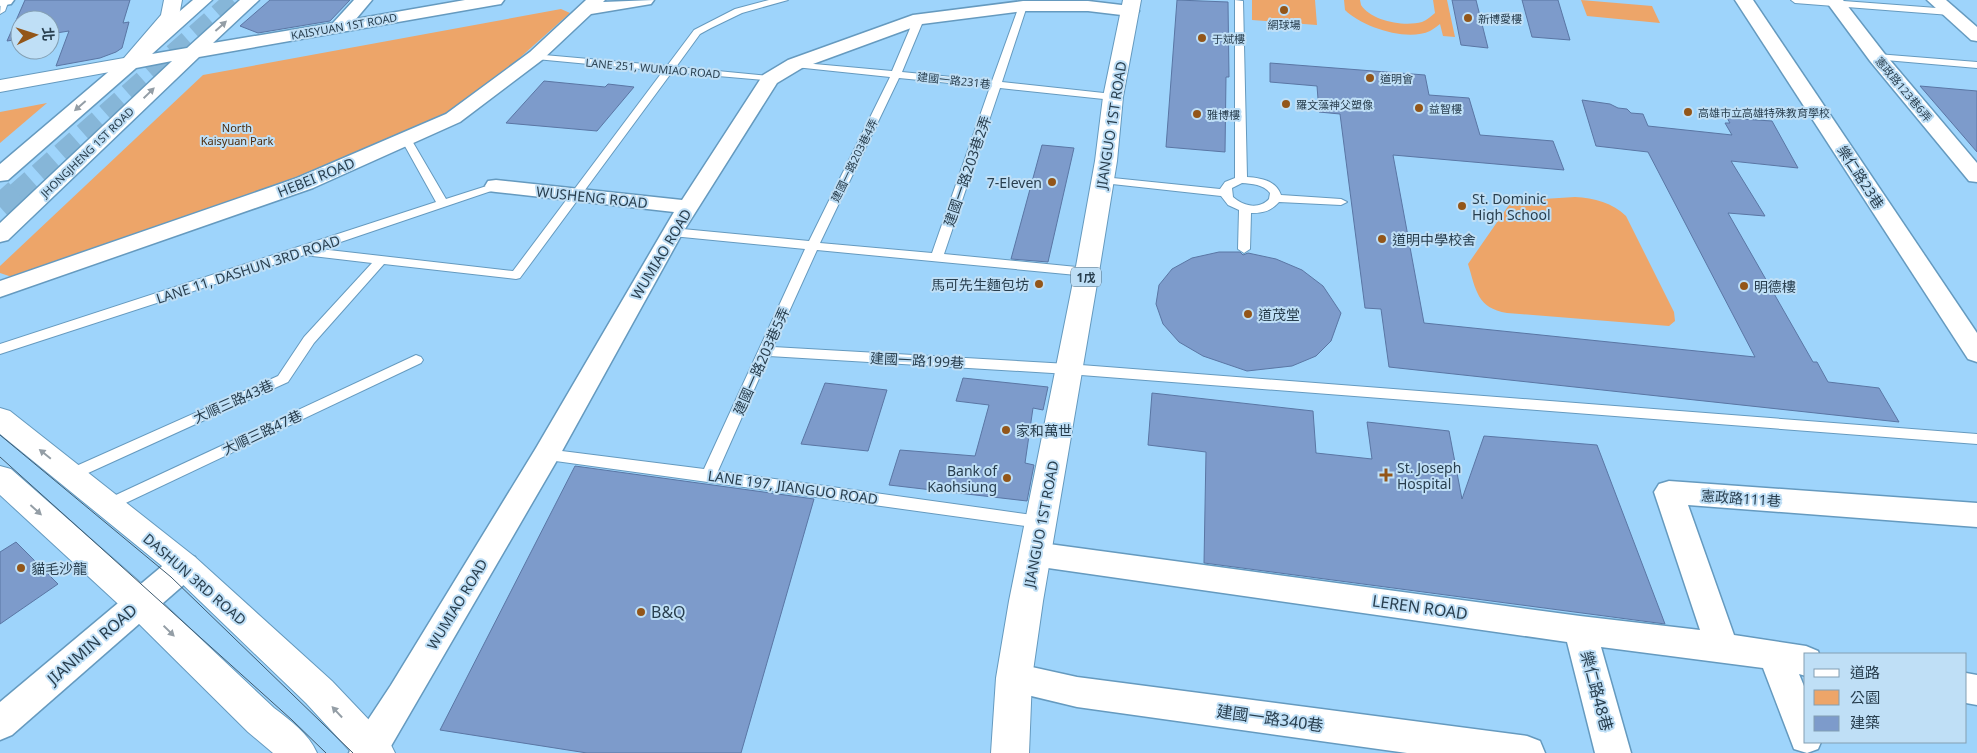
<svg xmlns="http://www.w3.org/2000/svg" width="1977" height="753" viewBox="0 0 1977 753" font-family="'Noto Sans','Noto Sans TC',sans-serif">
  <style>
    .green { fill: #eda569 }
    .building { fill: #7d9bcb; stroke: #5a76a4 }
    .lines { fill: none; stroke-linecap: round; stroke-linejoin: round }
    .tertiary-tunnel-far1 { stroke: #86b6d8; stroke-width: 20; stroke-dasharray: 20 10; stroke-linecap: butt }
    .tertiary-tunnel { stroke: #86b6d8; stroke-width: 26; stroke-dasharray: 26 13; stroke-linecap: butt }
    .service-casing { stroke: #659abf; stroke-width: 2 }
    .minor-casing { stroke: #659abf; stroke-width: 3 }
    .tertiary-casing { stroke: #659abf; stroke-width: 2 }
    .primary-casing { stroke: #659abf; stroke-width: 2 }
    .service { fill: #fff; fill-rule: evenodd }
    .minor { fill: #fff; fill-rule: evenodd }
    .tertiary { fill: #fff; fill-rule: evenodd }
    .primary { fill: #fff; fill-rule: evenodd }
    .tram { stroke: #3e5a6f; stroke-width: 1 }
    .oneway { fill: #949ea6 }
    .poi-dot { fill: #935619; stroke: #bfdff6; stroke-width: 2 }
    .labels { text-anchor: middle; dominant-baseline: central; stroke-width: 4; stroke-linejoin: round; paint-order: stroke }
    .far-poi-label { font-size: 11px; fill: #283e4e; stroke: #bfdff6; text-anchor: start }
    .far-street-label { font-size: 11px; fill: #283e4e; stroke: #bfdff6 }
    .far-park-label { font-size: 11px; fill: #4d2c0c; stroke: #bfdff6 }
    .shield { fill: #bfdff6; stroke: #556e80; stroke-width: 1 }
    .shield-label { font-size: 12px; font-weight: bold; fill: #283e4e }
    .street-label { font-size: 14px; fill: #283e4e; stroke: #bfdff6 }
    .poi-label { font-size: 14px; fill: #283e4e; stroke: #bfdff6; text-anchor: start }
    .near-street-label { font-size: 16px; fill: #283e4e; stroke: #bfdff6 }
    .near-poi-label { font-size: 16px; fill: #283e4e; stroke: #bfdff6; text-anchor: start }
  </style>
  <rect width="100%" height="100%" fill="#9ed4fb"/>
  <g class="green">
    <polygon points="1252,0 1315,0 1317,25 1252,20"/>
    <path d="M1344,0H1360L1361,5C1371,21 1404,27 1422,22C1427,20 1431,16 1435,13L1433,0H1447L1455,37L1443,36L1440,24C1437,26 1434,29 1430,31C1407,42 1362,27 1345,10Z"/>
    <polygon points="1581,0 1652,6 1660,23 1587,16"/>
    <polygon points="561,9 570,13 497,78 446,115 300,179 15,278 0,273 0,266 203,75"/>
    <polygon points="47,103 0,143 0,112"/>
    <path d="M1575,197C1594,198 1613,203 1626,216L1674,312L1675,321L1669,326L1507,313C1477,308 1476,290 1468,264L1509,205L1527,200Z"/>
  </g>
  <g class="building">
    <polygon points="25,0 130,0 123,23 129,22 122,48 116,52 100,58 56,66 69,31 50,34 50,20 20,20 20,39 7,41"/>
    <polygon points="270,0 350,0 330,21 258,33 240,26"/>
    <polygon points="1177,0 1228,2 1229,77 1226,77 1225,152 1166,147"/>
    <polygon points="1452,0 1476,0 1488,48 1461,45"/>
    <polygon points="1522,0 1558,0 1570,40 1532,37"/>
    <polygon points="1270,63 1425,75 1429,95 1469,98 1480,135 1553,141 1564,170 1393,155 1424,323 1755,357 1648,152 1596,146 1582,100 1610,104 1618,108 1627,109 1631,113 1643,114 1648,126 1732,135 1725,123 1730,123 1727,118 1772,121 1798,168 1731,161 1765,216 1728,213 1813,362 1817,362 1828,382 1879,388 1899,422 1389,367 1381,309 1365,308 1340,114 1319,112 1317,86 1270,82"/>
    <polygon points="544,81 605,87 608,84 634,87 597,131 506,123"/>
    <polygon points="1920,86 1977,91 1977,152"/>
    <polygon points="1042,145 1074,148 1048,262 1011,259"/>
    <polygon points="1219,252 1240,252 1243,255 1248,253 1276,259 1302,270 1323,286 1341,313 1331,341 1316,356 1292,366 1247,371 1203,356 1179,342 1163,324 1156,304 1159,285 1172,269 1192,258"/>
    <polygon points="963,378 1048,387 1043,410 1033,408 1025,463 1034,465 1027,501 889,485 900,450 975,456 989,405 956,401"/>
    <polygon points="825,383 887,390 868,451 801,444"/>
    <polygon points="1152,393 1313,411 1316,453 1372,459 1367,422 1449,431 1462,499 1484,436 1597,445 1665,624 1204,563 1206,452 1148,445"/>
    <polygon points="575,466 814,499 741,753 587,753 440,730"/>
    <polygon points="16,542 58,584 0,624 0,552"/>
  </g>
  <g class="lines">
    <polyline class="tertiary-tunnel-far1" points="16,193 234,0"/>
    <polyline class="tertiary-tunnel" points="0,207 17,192"/>
    <defs>
      <g id="service">
        <polygon points="1,0 9,0 5,11 0,14"/>
        <polygon points="769,0 788,0 742,13 711,28 700,34 676,67 770,76 775,79 774,81 672,72 520,278 516,279 384,264 314,343 288,382 75,479 70,481 65,479 62,475 65,471 278,376 304,337 372,263 304,255 0,354 0,344 436,202 401,139 406,136 411,139 446,199 496,183 502,186 500,188 320,249 513,271 663,71 536,59 533,58 533,54 667,66 694,30 735,9"/>
        <path d="M1235,0L1243,1L1247,177C1260,178 1276,180 1281,195L1341,199L1347,202L1341,205L1279,202C1271,211 1263,213 1251,213L1250,249L1244,253L1238,249L1239,210L1228,205L1221,196L1103,183L1097,180L1103,177L1220,189L1225,182L1235,178ZM1242,183C1252,184 1263,184 1270,193L1269,199C1259,210 1243,206 1233,197L1232,188Z"/>
        <polygon points="1791,0 1830,0 1950,9 1955,12 1950,15 1795,3"/>
        <path d="M1023,3L1027,6L1002,82L1113,94L1118,97L1113,100L1000,88L944,254L1087,268L1093,272L1091,275L1087,276L817,250L773,347L1068,364L1977,434V444L1068,374L769,356L718,471L1040,516L1046,518L1048,522L1046,526L1040,528L541,459L539,455L541,451L546,449L704,469L805,249L672,236L666,232L672,228L809,241L890,77L795,67L790,64L792,62L892,71L914,19L919,16L924,19L902,72L992,81L1019,6ZM899,78L990,87L932,253L820,243Z"/>
        <polygon points="1877,54 1977,62 1977,68 1874,59 1874,55"/>
        <polygon points="416,355 421,357 423,360 421,363 113,509 108,511 103,509 100,505 103,501"/>
      </g>
      <g id="minor">
        <polygon points="0,0 14,0 11,4 0,6"/>
        <polygon points="193,0 212,0 152,54 187,48 240,0 259,0 213,43 333,23 354,0 372,0 356,19 465,0 504,0 501,4 495,5 199,57 8,240 0,242 0,223 172,61 136,68 8,180 0,181 0,164"/>
        <polygon points="586,0 605,0 603,2 654,0 651,4 591,14 542,60 460,122 313,188 0,297 0,281 297,178 446,114 530,52"/>
        <polygon points="1735,0 1753,0 1977,333 1977,362 1968,359"/>
        <polygon points="1825,0 1843,0 1884,53 1977,163 1977,182 1969,181 1870,61"/>
        <polygon points="1927,0 1946,0 1977,27 1977,41 1971,40"/>
        <polygon points="1023,1 1088,1 1130,6 1136,7 1139,11 1136,15 1130,16 1088,11 1023,11 922,24 802,68 777,83 683,232 556,462 387,753 349,753 354,741 391,685 536,448 674,212 496,192 488,191 485,186 488,181 496,180 682,200 763,75 788,60 913,15"/>
        <polygon points="1669,481 1977,503 1977,527 1688,505 1734,635 1806,646 1818,651 1819,654 1806,654 1806,676 1799,674 1806,691 1806,742 1821,742 1818,749 1807,753 1794,749 1763,668 1601,647 1631,753 1595,753 1567,642 1034,566 1023,563 1019,554 1023,545 1034,542 1580,616 1700,630 1654,492 1659,484"/>
        <polygon points="184,553 195,557 199,566 195,575 12,735 0,740 0,702 173,557"/>
        <polygon points="1014,663 1077,677 1527,736 1540,741 1545,753 1407,753 1077,707 1002,689 997,678 1002,667"/>
        <polygon points="1966,673 1977,675 1977,705 1966,703"/>
      </g>
      <g id="tertiary">
        <polygon points="164,0 182,0 179,16 137,67 0,92 0,80 124,58 161,15"/>
        <polygon points="0,408 10,411 195,557 332,681 389,741 395,753 352,753 306,703 173,575 0,434"/>
        <path d="M0,466L11,469L152,593L274,708C291,721 308,733 317,753H273L248,732L128,613L0,495Z"/>
      </g>
      <polygon id="primary" points="1123,0 1141,0 1123,97 1117,161 1099,272 1043,601 1032,678 1029,753 991,753 996,678 1009,601 1075,272 1095,161 1103,97"/>
    </defs>
    <use href="#service" class="service-casing"/>
    <use href="#minor" class="minor-casing"/>
    <use href="#tertiary" class="tertiary-casing"/>
    <use href="#primary" class="primary-casing"/>
    <use href="#service" class="service"/>
    <use href="#minor" class="minor"/>
    <use href="#tertiary" class="tertiary"/>
    <use href="#primary" class="primary"/>
    <g class="tram">
      <polyline points="0,435 171,577 353,753"/>
      <polyline points="0,457 292,720 326,753"/>
    </g>
  </g>
  <defs><path id="oneway-solid" d="M-6-.8H1V-3.2L6.5 0L1 3.2V.8H-6Z" transform="scale(1.25)"/></defs>
  <g class="oneway">
    <use href="#oneway-solid" transform="translate(221 26) rotate(-42)"/>
    <use href="#oneway-solid" transform="translate(149 93) rotate(-44)"/>
    <use href="#oneway-solid" transform="translate(80 106) rotate(139)"/>
    <use href="#oneway-solid" transform="translate(45 454) rotate(-141)"/>
    <use href="#oneway-solid" transform="translate(36 510) rotate(42)"/>
    <use href="#oneway-solid" transform="translate(169 631) rotate(44)"/>
    <use href="#oneway-solid" transform="translate(337 712) rotate(-133)"/>
  </g>
  <g class="poi-dot">
    <circle cx="1284" cy="10" r="5"/>
    <circle cx="1468" cy="18" r="5"/>
    <circle cx="1202" cy="38" r="5"/>
    <circle cx="1370" cy="78" r="5"/>
    <circle cx="1286" cy="104" r="5"/>
    <circle cx="1419" cy="108" r="5"/>
    <circle cx="1688" cy="112" r="5"/>
    <circle cx="1197" cy="114" r="5"/>
    <circle cx="1052" cy="182" r="5"/>
    <circle cx="1462" cy="206" r="5"/>
    <circle cx="1382" cy="239" r="5"/>
    <circle cx="1039" cy="284" r="5"/>
    <circle cx="1744" cy="286" r="5"/>
    <circle cx="1248" cy="314" r="5"/>
    <circle cx="1006" cy="430" r="5"/>
    <path d="M1383.5 467.5h5v5h5v5h-5v5h-5v-5h-5v-5h5z"/>
    <circle cx="1007" cy="478" r="5"/>
    <circle cx="21" cy="568" r="5"/>
    <circle cx="641" cy="612" r="5"/>
  </g>
  <g class="labels">
    <g class="far-poi-label">
      <text x="1478" y="18">新博愛樓</text>
      <text x="1284" y="24" text-anchor="middle">網球場</text>
      <text x="1212" y="38">于斌樓</text>
      <text x="1380" y="78">道明會</text>
      <text x="1296" y="104">羅文藻神父塑像</text>
      <text x="1429" y="108">益智樓</text>
      <text x="1698" y="112">高雄市立高雄特殊教育學校</text>
      <text x="1207" y="114">雅博樓</text>
    </g>
    <g class="far-street-label">
      <text transform="translate(344 26) rotate(-10)">KAISYUAN 1ST ROAD</text>
      <text transform="translate(653 68) rotate(5)">LANE 251, WUMIAO ROAD</text>
      <text transform="translate(954 80) rotate(6)">建國一路231巷</text>
      <text transform="translate(1904 89) rotate(50)">憲政路123巷6弄</text>
      <text transform="translate(87 152) rotate(-44)">JHONGJHENG 1ST ROAD</text>
      <text transform="translate(854 160) rotate(-64)">建國一路203巷4弄</text>
    </g>
    <g class="far-park-label">
      <text x="237" y="127">North<tspan x="237" dy="13">Kaisyuan Park</tspan></text>
    </g>
    <rect class="shield" x="1071" y="267.5" width="30" height="19" rx="4"/>
    <g class="shield-label">
      <text x="1086" y="277">1戊</text>
    </g>
    <g class="street-label">
      <text transform="translate(1111 125) rotate(-81)">JIANGUO 1ST ROAD</text>
      <text transform="translate(967 171) rotate(-71)">建國一路203巷2弄</text>
      <text transform="translate(316 177) rotate(-22)">HEBEI ROAD</text>
      <text transform="translate(1861 177) rotate(57)">樂仁路23巷</text>
      <text transform="translate(592 197) rotate(6)">WUSHENG ROAD</text>
      <text transform="translate(661 254) rotate(-59)">WUMIAO ROAD</text>
      <text transform="translate(248 269) rotate(-18)">LANE 11, DASHUN 3RD ROAD</text>
      <text transform="translate(917 360) rotate(3)">建國一路199巷</text>
      <text transform="translate(761 361) rotate(-66)">建國一路203巷5弄</text>
      <text transform="translate(233 401) rotate(-24)">大順三路43巷</text>
      <text transform="translate(262 432) rotate(-25)">大順三路47巷</text>
      <text transform="translate(793 487) rotate(8)">LANE 197, JIANGUO ROAD</text>
      <text transform="translate(1741 498) rotate(4)">憲政路111巷</text>
      <text transform="translate(1041 524) rotate(-79)">JIANGUO 1ST ROAD</text>
      <text transform="translate(195 579) rotate(41)">DASHUN 3RD ROAD</text>
      <text transform="translate(457 604) rotate(-59)">WUMIAO ROAD</text>
    </g>
    <g class="poi-label">
      <text x="1042" y="182" text-anchor="end">7-Eleven</text>
      <text x="1472" y="198">St. Dominic<tspan x="1472" dy="16">High School</tspan></text>
      <text x="1392" y="239">道明中學校舍</text>
      <text x="1029" y="284" text-anchor="end">馬可先生麵包坊</text>
      <text x="1754" y="286">明德樓</text>
      <text x="1258" y="314">道茂堂</text>
      <text x="1016" y="430">家和萬世</text>
      <text x="1397" y="467">St. Joseph<tspan x="1397" dy="16">Hospital</tspan></text>
      <text x="997" y="470" text-anchor="end">Bank of<tspan x="997" dy="16">Kaohsiung</tspan></text>
      <text x="31" y="568">貓毛沙龍</text>
    </g>
    <g class="near-street-label">
      <text transform="translate(1420 607) rotate(8)">LEREN ROAD</text>
      <text transform="translate(92 644) rotate(-41)">JIANMIN ROAD</text>
      <text transform="translate(1597 691) rotate(75)">樂仁路48巷</text>
      <text transform="translate(1270 718) rotate(8)">建國一路340巷</text>
    </g>
    <g class="near-poi-label">
      <text x="651" y="612">B&amp;Q</text>
    </g>
  </g>
  <rect x="1804" y="653" width="162" height="90" fill="#bfdff6" stroke="#839fb3"/>
  <rect x="1814" y="669" width="25" height="8" fill="#ffffff" stroke="#839fb3"/>
  <text x="1850" y="678" font-size="15" fill="#283e4e">道路</text>
  <rect x="1814" y="690" width="25" height="15" fill="#eda569" stroke="#839fb3"/>
  <text x="1850" y="703" font-size="15" fill="#283e4e">公園</text>
  <rect x="1814" y="716" width="25" height="15" fill="#7d9bcb" stroke="#839fb3"/>
  <text x="1850" y="728" font-size="15" fill="#283e4e">建築</text>
  <g transform="translate(35 35) rotate(86)"><circle r="24" fill="#bfdff6" stroke="#839fb3"/>
  <path d="M0-4L9 19L0 12L-9 19Z" fill="#935619"/>
  <text y="-8" font-size="14" font-weight="bold" text-anchor="middle" fill="#283e4e">北</text>
  </g>
</svg>
